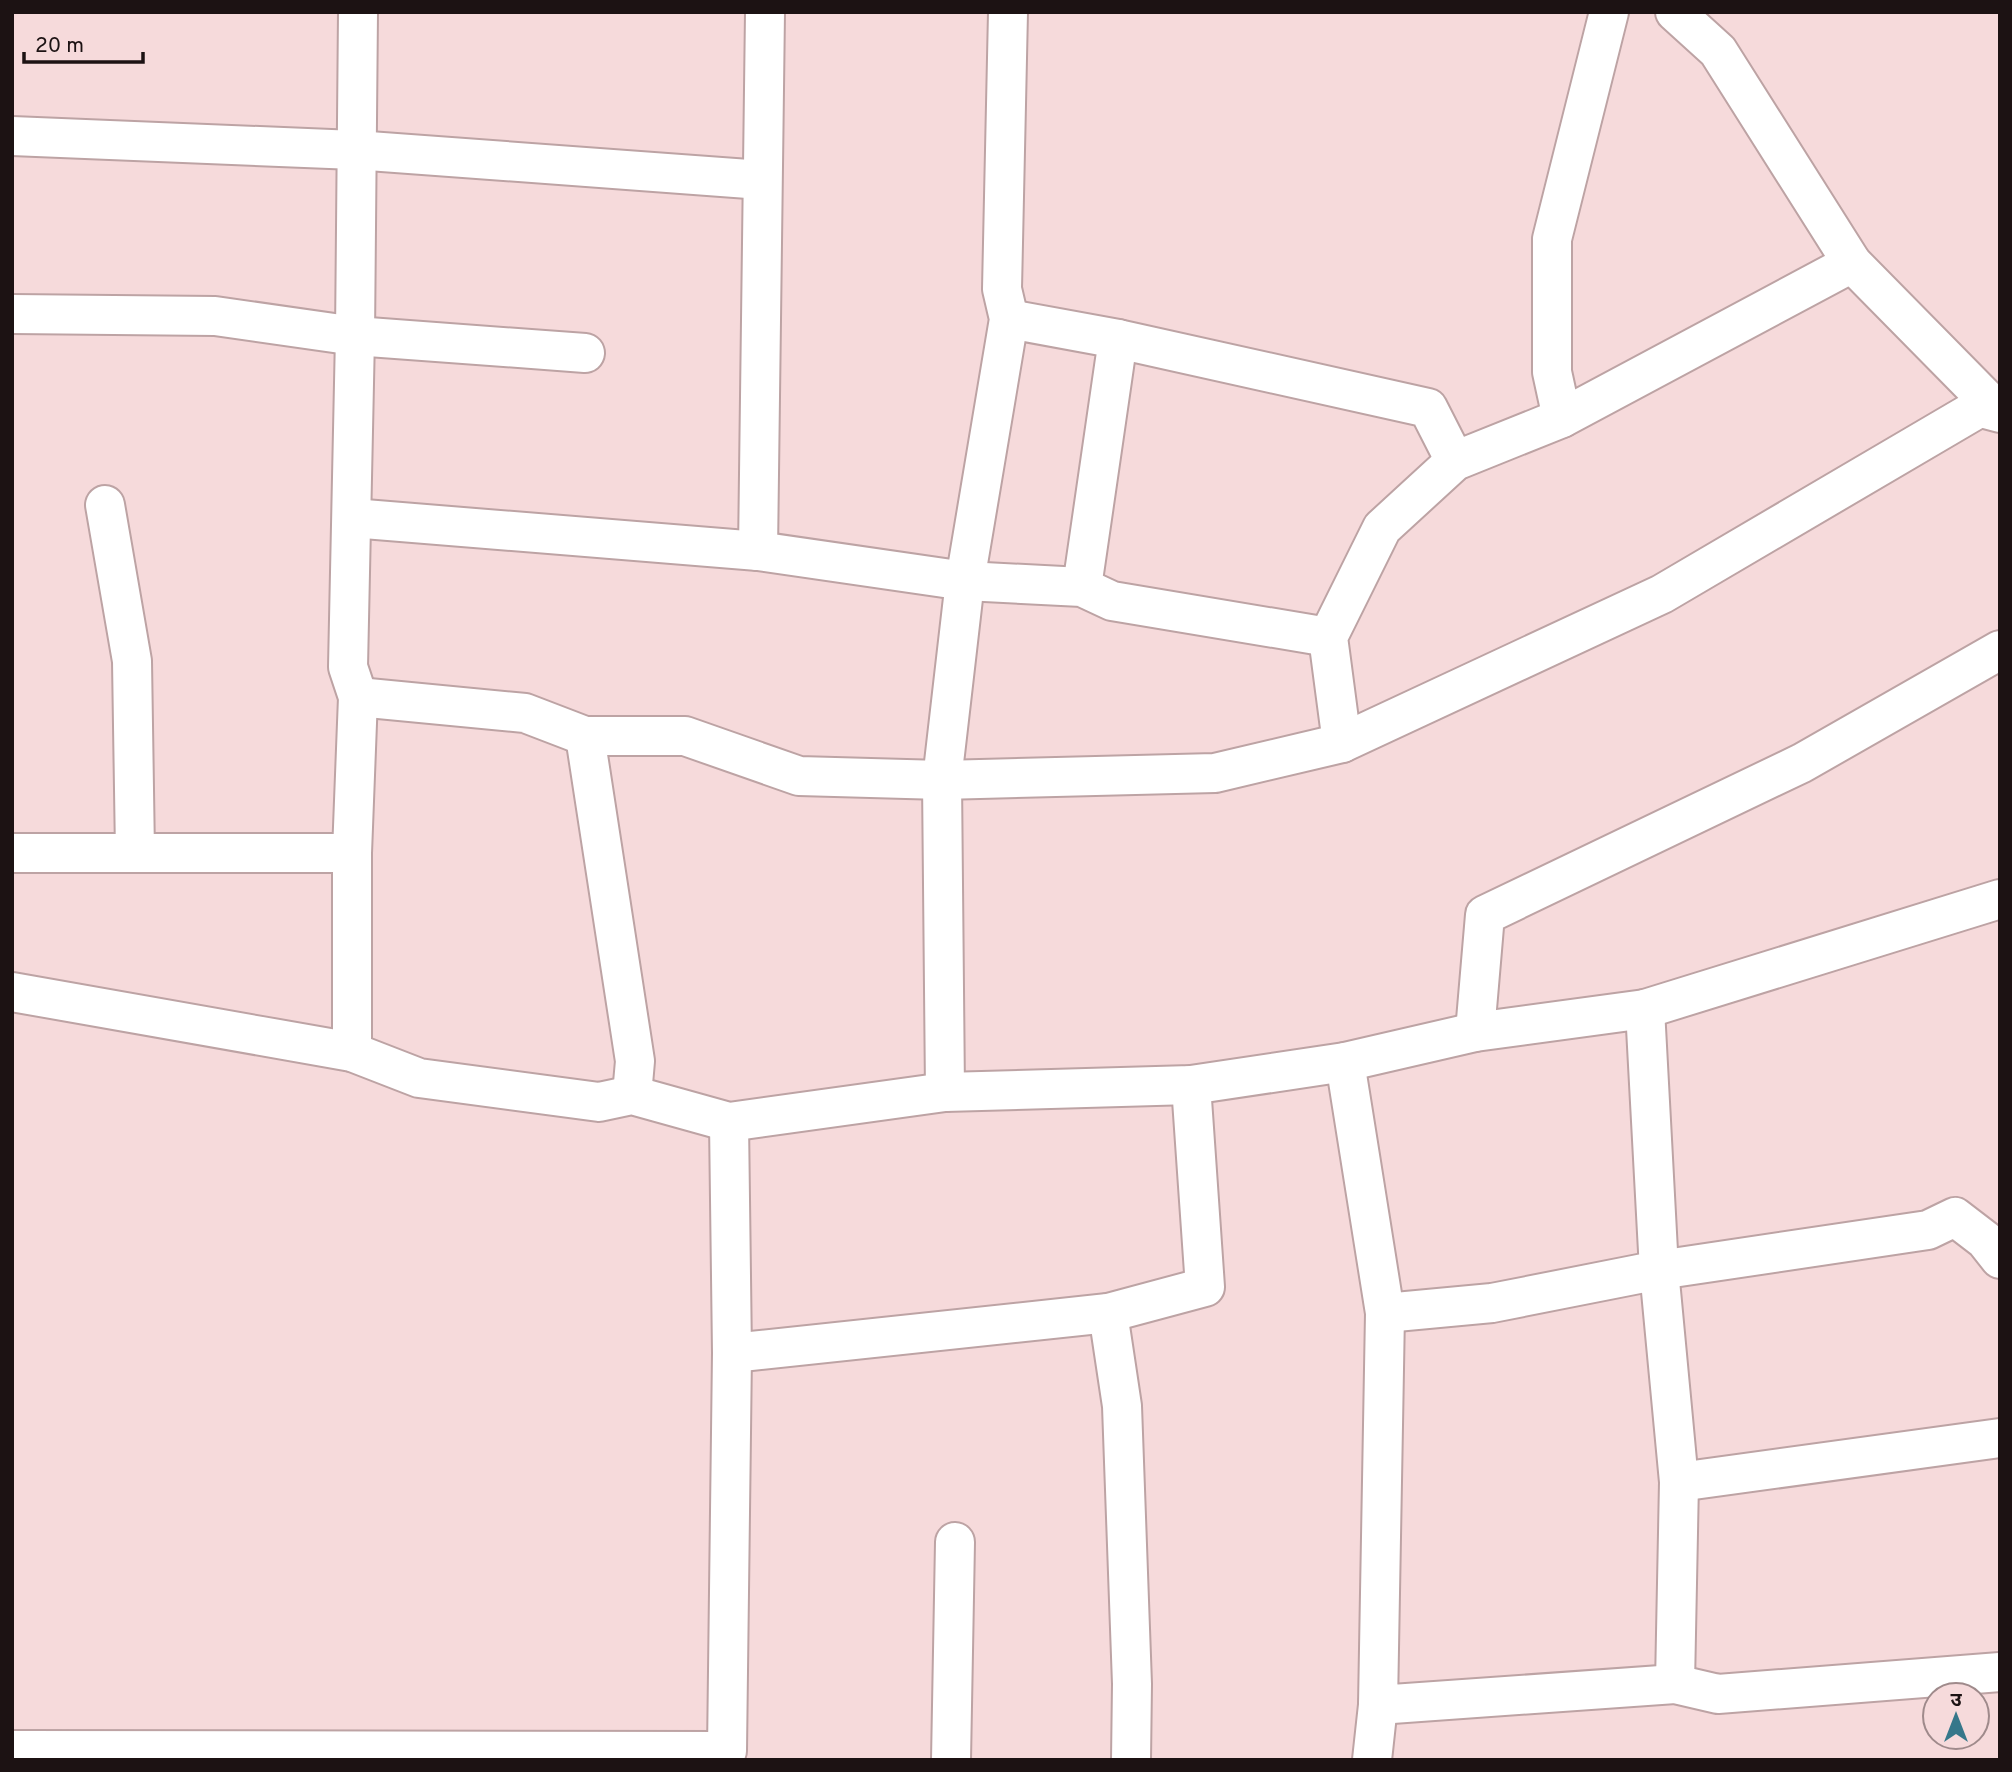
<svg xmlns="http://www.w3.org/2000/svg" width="2012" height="1772" viewBox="0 0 2012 1772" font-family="Overpass,'Noto Sans Devanagari',sans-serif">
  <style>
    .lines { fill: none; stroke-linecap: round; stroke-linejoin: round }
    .minor-casing { stroke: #bda3a4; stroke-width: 42 }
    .minor { stroke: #fff; stroke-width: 38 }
  </style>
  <rect width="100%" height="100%" fill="#f6dadb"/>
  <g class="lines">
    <defs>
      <g id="minor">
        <polyline points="1675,12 1718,51 1852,263 1989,402 1985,409 2000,413"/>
        <polyline points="12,136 355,150 762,180"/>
        <polyline points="12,314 215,316 355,336 585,353"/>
        <polyline points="1009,319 1118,339 1082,587"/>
        <polyline points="1118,339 1428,408 1455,461"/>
        <polyline points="1562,418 1552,372 1552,239 1609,12"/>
        <polyline points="105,505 132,661 135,853"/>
        <polyline points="352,518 758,551 965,581 1082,587 1112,601 1328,637"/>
        <polyline points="758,551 765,12"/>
        <polyline points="358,697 525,713 585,736 685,736 799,776 942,780 1215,773 1342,743 1662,594 1989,402"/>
        <polyline points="585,736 635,1061 632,1095"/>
        <polyline points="1342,743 1328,637 1382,528 1455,461 1562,418 1852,263"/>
        <polyline points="12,853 352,853"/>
        <polyline points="12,992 352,1052 419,1078 599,1102 632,1095 729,1122 945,1092 1191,1085 1345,1062 1475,1032 1645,1009 2000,899"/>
        <polyline points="1645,1009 1659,1270 1679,1482 1675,1684"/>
        <polyline points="1475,1032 1485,915 1802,763 2000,650"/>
        <polyline points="352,1052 352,853 358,697 348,667 355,336 358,12"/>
        <polyline points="1345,1062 1385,1313 1378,1705 1675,1684 1718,1694 2000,1672"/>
        <polyline points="945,1092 942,780 965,581 1009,319 1002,289 1008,12"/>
        <polyline points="1108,1313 1122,1406 1132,1684 1131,1760"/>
        <polyline points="1385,1313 1492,1303 1659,1270 1928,1230 1955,1217 1985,1240 2000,1259"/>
        <polyline points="732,1353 1108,1313 1205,1287 1191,1085"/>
        <polyline points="1679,1482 2000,1438"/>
        <polyline points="12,1750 727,1751 732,1353 729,1122"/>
        <polyline points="951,1760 955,1542"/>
        <polyline points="1372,1760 1378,1705"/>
      </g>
    </defs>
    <use href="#minor" class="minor-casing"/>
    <use href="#minor" class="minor"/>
  </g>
  <rect width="2012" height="1772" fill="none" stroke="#1c1213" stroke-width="28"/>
  <g transform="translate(1956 1716)"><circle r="33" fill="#f6dadb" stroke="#9f8a8b" stroke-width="2"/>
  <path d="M0-5L12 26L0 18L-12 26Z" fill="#36778a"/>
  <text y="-10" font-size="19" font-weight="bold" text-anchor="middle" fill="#1c1213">उ</text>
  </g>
  <path d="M24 52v10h119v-10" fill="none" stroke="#1c1213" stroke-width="3.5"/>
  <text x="35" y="52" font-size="21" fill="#1c1213" stroke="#f6dadb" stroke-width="5" paint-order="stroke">20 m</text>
</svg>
